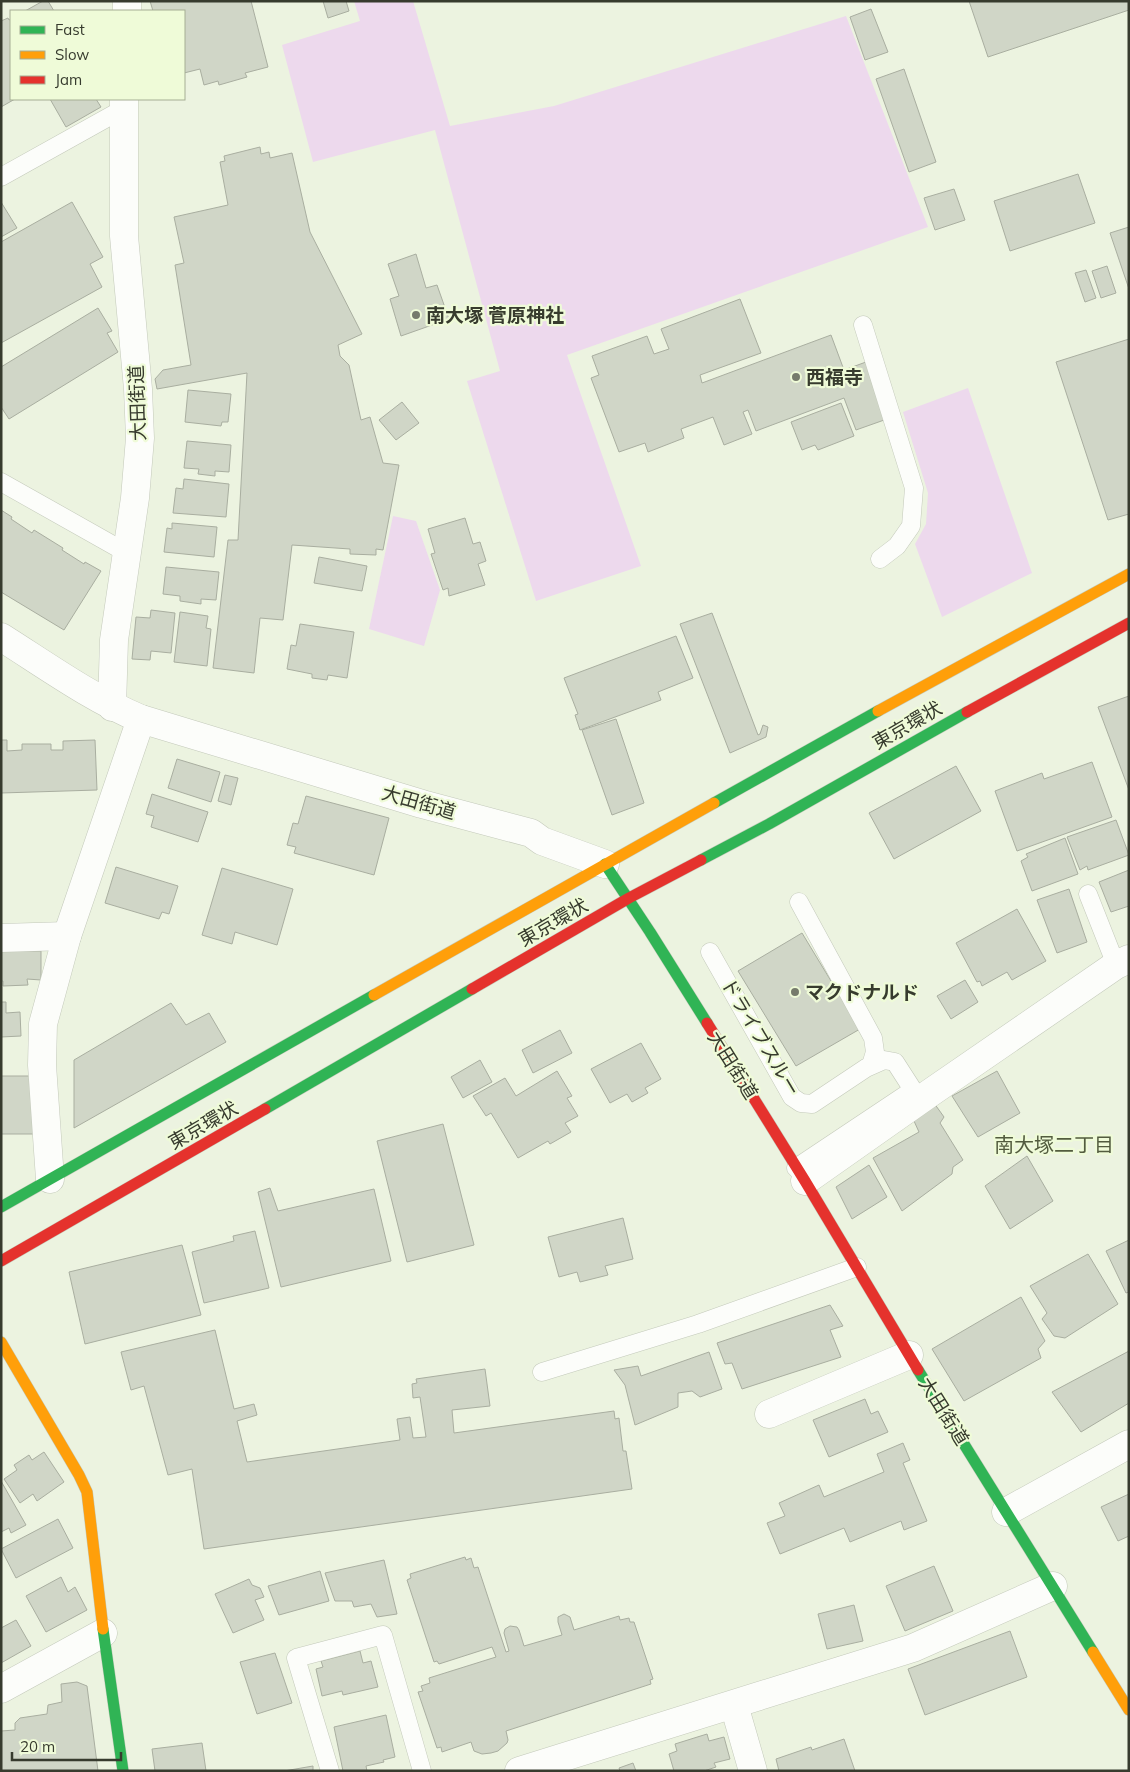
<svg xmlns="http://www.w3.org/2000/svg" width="1130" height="1772" viewBox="0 0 1130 1772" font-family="Mulish,'Noto Sans JP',sans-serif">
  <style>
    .green { fill: #edd9ed }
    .building { fill: #d0d6c7; stroke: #a9aea0 }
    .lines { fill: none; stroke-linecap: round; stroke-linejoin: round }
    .lane-casing { stroke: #c3c9ba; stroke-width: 19 }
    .street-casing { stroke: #c3c9ba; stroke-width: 29 }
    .fast-casing { stroke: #c3c9ba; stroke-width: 12 }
    .slow-casing { stroke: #c3c9ba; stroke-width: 12 }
    .jam-casing { stroke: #c3c9ba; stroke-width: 12 }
    .lane { stroke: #fcfdfa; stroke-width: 18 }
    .street { stroke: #fcfdfa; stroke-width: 28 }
    .fast { stroke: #30b455; stroke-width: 11 }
    .slow { stroke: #ff9f0a; stroke-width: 11 }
    .jam { stroke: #e5322d; stroke-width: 11 }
    .poi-dot { fill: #767b6c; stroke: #effbd8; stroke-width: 2 }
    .labels { text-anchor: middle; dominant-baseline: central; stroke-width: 4.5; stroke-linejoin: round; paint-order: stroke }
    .poi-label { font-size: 19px; font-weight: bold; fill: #373b2e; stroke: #effbd8; text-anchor: start }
    .street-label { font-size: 19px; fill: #373b2e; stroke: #effbd8 }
    .neighbourhood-label { font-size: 20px; fill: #535c3f; stroke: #effbd8 }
  </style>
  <rect width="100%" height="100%" fill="#ecf3e0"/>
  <g class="green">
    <polygon points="354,1 413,1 450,126 554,106 846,16 928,227 567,355 641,566 536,601 467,381 500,371 435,130 313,162 282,45 360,21"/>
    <polygon points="968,388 1032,573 942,617 915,544 926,524 928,493 903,412"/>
    <polygon points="393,516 416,521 440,590 424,646 369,629"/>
  </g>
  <g class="building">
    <polygon points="43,1 48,1 54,11 25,11"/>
    <polygon points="150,1 251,1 268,67 245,73 247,77 219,85 218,81 204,85 200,69 184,73 184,11 153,11"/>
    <polygon points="323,1 346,1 349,11 328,18"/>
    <polygon points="969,1 1129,1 1129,10 988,57"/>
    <polygon points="871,9 888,52 865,60 850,17"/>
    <polygon points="8,18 9,20 11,19 11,99 15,99 1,107 1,21"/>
    <polygon points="904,69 936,162 909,172 876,79"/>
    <polygon points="50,99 96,99 101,107 66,127"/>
    <polygon points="260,147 261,154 269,152 270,158 292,153 310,232 362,334 338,345 340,356 349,365 361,420 370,417 383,463 399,465 383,550 376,549 376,555 350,554 350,549 292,545 283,620 260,618 254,673 213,668 228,540 238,540 247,373 157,389 155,379 163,370 191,365 175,265 184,263 174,217 228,205 220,162 225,161 224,156"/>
    <polygon points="1078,174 1095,223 1010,251 994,201"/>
    <polygon points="954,189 965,220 935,230 924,198"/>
    <polygon points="1,202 17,228 1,237"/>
    <polygon points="72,202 103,257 90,264 102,287 1,343 1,242"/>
    <polygon points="1129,227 1129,289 1110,233"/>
    <polygon points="416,254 426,288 437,285 449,319 401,336 390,299 399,296 388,264"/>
    <polygon points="1107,266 1116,293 1101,298 1092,271"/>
    <polygon points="1086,270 1096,298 1085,302 1075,273"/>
    <polygon points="740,299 761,353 700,375 702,383 831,335 844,370 866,362 887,419 856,430 844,398 756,431 748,410 743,412 752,434 724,445 713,417 681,429 684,438 648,452 645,443 619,452 591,378 599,375 592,356 647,336 654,354 669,349 661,329"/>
    <polygon points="98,308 112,331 107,333 118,352 9,419 1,407 1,367"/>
    <polygon points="1129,339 1129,514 1108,520 1056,362"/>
    <polygon points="188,390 231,394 228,422 222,422 221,426 185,422"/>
    <polygon points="402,402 419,423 396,440 379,420"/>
    <polygon points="841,403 854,436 818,450 815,445 802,450 791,422"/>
    <polygon points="187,441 231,445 229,472 215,471 215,476 198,474 199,469 184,468"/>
    <polygon points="184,479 229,484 226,517 173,513 176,488 183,489"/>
    <polygon points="1,510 12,517 11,519 32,533 34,530 63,548 62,550 84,564 85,562 101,571 64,630 1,592"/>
    <polygon points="465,518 473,544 480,542 486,561 478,564 485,585 449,596 448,588 443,590 431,554 435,553 428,529"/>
    <polygon points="172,523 217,527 214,557 164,552 167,528 172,529"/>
    <polygon points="319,557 367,566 362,591 314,583"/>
    <polygon points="166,567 219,572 216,600 201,599 201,604 180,601 180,596 163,594"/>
    <polygon points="151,610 175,613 171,653 151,651 150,660 132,659 136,617 150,618"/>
    <polygon points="180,612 208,616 206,628 211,629 207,666 174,662"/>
    <polygon points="712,613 758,735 760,734 763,725 768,727 766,737 730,753 680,624"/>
    <polygon points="300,624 354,632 347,678 328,675 327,680 312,678 312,674 287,669 291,645 296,646"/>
    <polygon points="676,636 693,678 658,692 661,700 580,730 575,715 578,714 564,678"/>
    <polygon points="1129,696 1129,790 1098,707"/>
    <polygon points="616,719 644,803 612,815 582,730"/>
    <polygon points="1,740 7,740 7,751 22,750 22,744 51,744 51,750 63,750 63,741 95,740 97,790 1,793"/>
    <polygon points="177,759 220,772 211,802 168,788"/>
    <polygon points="1092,762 1112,817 1017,851 995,791 1042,773 1044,779"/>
    <polygon points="956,766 981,811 894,859 869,813"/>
    <polygon points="225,775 238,778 231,805 218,801"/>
    <polygon points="152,794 208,812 198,842 151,827 154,816 146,814"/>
    <polygon points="306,796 389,818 374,875 294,853 296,847 287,845 293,823 298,824"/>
    <polygon points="1116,820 1129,855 1088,870 1087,866 1080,870 1067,837"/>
    <polygon points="1065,838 1078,874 1032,891 1021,861 1028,857 1026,854"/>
    <polygon points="116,867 178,886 169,914 162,912 159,919 105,903"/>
    <polygon points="222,868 293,889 277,945 235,932 232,944 202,935"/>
    <polygon points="1129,870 1129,906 1111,912 1099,882"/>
    <polygon points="1069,889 1087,942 1057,953 1037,900"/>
    <polygon points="1017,909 1046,961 1012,980 1007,972 982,986 980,981 977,982 956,943"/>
    <polygon points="802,933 860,1029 796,1066 738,971"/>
    <polygon points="1,951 41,951 41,980 27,979 28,985 3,986 3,981 1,981"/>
    <polygon points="965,980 978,1002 951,1019 937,996"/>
    <polygon points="1,1002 6,1002 6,1013 20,1012 21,1036 1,1037"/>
    <polygon points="171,1003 186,1025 209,1013 226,1042 74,1128 74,1060"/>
    <polygon points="560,1030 572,1053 533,1073 522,1050"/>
    <polygon points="641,1043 661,1079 645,1088 648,1093 632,1102 627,1094 610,1103 591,1069"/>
    <polygon points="480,1060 492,1082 463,1098 451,1077"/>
    <polygon points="557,1071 572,1096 567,1098 578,1116 565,1123 571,1132 550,1144 548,1141 518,1158 491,1113 486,1116 473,1096 505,1078 516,1096"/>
    <polygon points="997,1071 1020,1113 978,1137 952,1096"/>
    <rect x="1" y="1076" width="34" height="58"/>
    <polygon points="934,1103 944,1117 940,1123 963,1160 953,1167 952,1174 902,1211 873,1158 919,1132 914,1121"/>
    <polygon points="443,1124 474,1245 407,1262 377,1141"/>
    <polygon points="1027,1156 1053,1201 1010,1229 985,1186"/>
    <polygon points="869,1165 887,1197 852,1219 836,1187"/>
    <polygon points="270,1188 278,1211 374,1189 391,1261 281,1287 258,1192"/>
    <polygon points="623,1218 633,1259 605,1266 608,1275 580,1282 577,1272 559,1277 548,1237"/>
    <polygon points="255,1231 269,1288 204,1303 192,1252 234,1241 233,1236"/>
    <polygon points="1129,1240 1129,1292 1126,1293 1106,1251"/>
    <polygon points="182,1245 201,1315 85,1344 69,1272"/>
    <polygon points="1088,1254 1118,1304 1065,1338 1054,1336 1042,1319 1047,1313 1030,1286"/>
    <polygon points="1021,1297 1045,1341 1038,1349 1041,1358 964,1401 932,1349"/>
    <polygon points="830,1305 843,1326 830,1330 841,1357 742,1389 732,1363 725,1364 717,1343"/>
    <polygon points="215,1330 234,1409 254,1404 257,1415 237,1421 247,1462 400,1440 397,1419 410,1417 413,1438 426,1437 420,1397 413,1398 412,1384 417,1383 416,1379 485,1369 490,1406 452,1410 454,1433 614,1411 615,1419 619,1418 623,1451 626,1451 632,1489 204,1549 192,1469 168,1475 144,1386 131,1390 121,1352"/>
    <polygon points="1129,1351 1129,1403 1081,1432 1052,1392"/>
    <polygon points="709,1352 722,1389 700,1397 692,1391 678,1393 678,1407 635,1425 625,1385 614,1370 638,1366 641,1376"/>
    <polygon points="865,1399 871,1414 878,1411 888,1432 829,1457 813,1420"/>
    <polygon points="903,1443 910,1460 903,1463 927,1521 904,1530 901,1521 850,1542 844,1528 780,1554 767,1523 785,1516 779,1503 819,1485 824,1497 884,1472 877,1454"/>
    <polygon points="44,1452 64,1482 37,1501 33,1494 20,1503 4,1479 17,1470 14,1465 29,1455 32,1460"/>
    <polygon points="1,1481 26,1525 11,1533 9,1528 1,1532"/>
    <polygon points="1129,1494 1129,1536 1118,1541 1101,1507"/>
    <polygon points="58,1519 73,1548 16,1578 1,1549"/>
    <polygon points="465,1557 466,1560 471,1558 474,1568 478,1567 506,1652 509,1651 504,1633 505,1629 510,1626 517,1627 519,1630 524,1646 562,1635 558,1622 558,1617 564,1614 570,1617 574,1630 619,1616 620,1620 629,1618 630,1622 634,1622 653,1679 650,1680 651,1684 506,1731 508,1740 507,1743 498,1751 491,1753 482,1754 474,1751 471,1742 442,1752 441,1747 437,1748 418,1692 423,1691 421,1686 430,1683 429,1678 496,1657 492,1647 439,1664 437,1661 434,1662 407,1580 411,1578 410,1574"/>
    <polygon points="384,1560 397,1614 377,1617 371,1604 354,1607 352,1601 335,1601 325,1573"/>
    <polygon points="934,1566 953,1611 905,1631 886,1586"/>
    <polygon points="320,1571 329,1601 279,1615 268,1586"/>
    <polygon points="61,1577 68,1592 75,1587 87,1610 46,1632 26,1596"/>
    <polygon points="249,1579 252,1585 260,1588 264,1597 255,1600 264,1620 233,1633 215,1594"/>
    <polygon points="854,1605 863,1641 827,1649 818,1614"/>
    <polygon points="16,1620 31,1646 1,1663 1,1628"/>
    <polygon points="1010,1631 1027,1677 925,1715 908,1669"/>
    <polygon points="360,1651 363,1663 371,1661 378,1687 343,1695 342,1691 322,1696 316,1669 323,1667 321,1661"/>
    <polygon points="275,1653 292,1703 257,1714 240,1662"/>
    <polygon points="77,1682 87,1686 98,1771 1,1771 1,1731 15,1730 15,1723 20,1718 47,1714 48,1705 62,1702 61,1684"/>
    <polygon points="386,1715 395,1757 383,1760 384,1762 366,1766 367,1771 343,1771 334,1727"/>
    <polygon points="707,1734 709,1741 724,1737 730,1759 714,1763 716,1767 704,1771 674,1771 669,1754 677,1751 675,1744"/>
    <polygon points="844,1739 855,1771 779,1771 776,1759 811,1747 812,1750"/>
    <polygon points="202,1743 206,1771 155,1771 152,1749"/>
    <polygon points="633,1763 636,1771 620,1771 619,1768"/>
    <polygon points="313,1766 313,1771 284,1771"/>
  </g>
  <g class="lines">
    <defs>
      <g id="lane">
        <polyline points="1,177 123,109"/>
        <polyline points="863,325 914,488 911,526 897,546 880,559"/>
        <polyline points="1,482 127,553"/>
        <polyline points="1088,894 1116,965"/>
        <polyline points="799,902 873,1038 875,1052 871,1065"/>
        <polyline points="710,952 792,1097 801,1103 812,1104 866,1068 884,1060 895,1062 913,1090 796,1168"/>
        <polyline points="542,1372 698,1324 857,1267"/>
        <polyline points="330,1771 296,1658 383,1635 422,1771"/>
      </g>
      <g id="street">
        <polyline points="127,11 127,1"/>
        <path d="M1,637C47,666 91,698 141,719L422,804L531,833L542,841L605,864"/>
        <polyline points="112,707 114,640 135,498 140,438 138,389 124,236 124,99"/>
        <polyline points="1,938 67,936"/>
        <polyline points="50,1179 42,1065 43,1024 67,936 141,719"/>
        <polyline points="805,1181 930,1093 1116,965 1129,959"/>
        <polyline points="769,1414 909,1355"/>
        <polyline points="1006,1512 1129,1444"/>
        <polyline points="1,1689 103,1633"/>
        <polyline points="734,1705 753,1771"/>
        <polyline points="519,1771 913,1648 1053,1586"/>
      </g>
      <g id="fast">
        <polyline points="714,803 878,711"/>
        <polyline points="701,860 769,824 967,712"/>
        <polyline points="605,864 650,932 707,1023"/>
        <polyline points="265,1109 472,989"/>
        <polyline points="1,1207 374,995"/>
        <polyline points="918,1370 1093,1652"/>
        <polyline points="103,1629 123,1771"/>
      </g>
      <g id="slow">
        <polyline points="878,711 1129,574"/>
        <polyline points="374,995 714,803"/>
        <polyline points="1,1342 79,1475 87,1492 103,1629"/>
        <polyline points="1093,1652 1129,1710"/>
      </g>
      <g id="jam">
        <polyline points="967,712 1129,623"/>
        <polyline points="472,989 629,898 701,860"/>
        <polyline points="707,1023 805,1181 918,1370"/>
        <polyline points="1,1261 265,1109"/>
      </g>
    </defs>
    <use href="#lane" class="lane-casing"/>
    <use href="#street" class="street-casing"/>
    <use href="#fast" class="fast-casing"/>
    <use href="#slow" class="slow-casing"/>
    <use href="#jam" class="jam-casing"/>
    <use href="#lane" class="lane"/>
    <use href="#street" class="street"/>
    <use href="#fast" class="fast"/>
    <use href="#slow" class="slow"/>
    <use href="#jam" class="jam"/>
  </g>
  <g class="poi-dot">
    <circle cx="416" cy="315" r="5"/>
    <circle cx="796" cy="377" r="5"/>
    <circle cx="795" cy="992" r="5"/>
  </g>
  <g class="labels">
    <g class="poi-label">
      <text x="426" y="315">南大塚 菅原神社</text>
      <text x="806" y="377">西福寺</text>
      <text x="805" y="992">マクドナルド</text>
    </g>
    <g class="street-label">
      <text transform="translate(137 403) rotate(-92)">大田街道</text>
      <text transform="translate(907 725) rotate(-30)">東京環状</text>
      <text transform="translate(419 802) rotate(16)">大田街道</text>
      <text transform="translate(553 922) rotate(-30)">東京環状</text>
      <text transform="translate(761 1037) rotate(59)">ドライブスルー</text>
      <text transform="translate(733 1065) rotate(58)">大田街道</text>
      <text transform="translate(203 1125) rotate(-30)">東京環状</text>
      <text transform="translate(944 1411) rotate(58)">大田街道</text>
    </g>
    <g class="neighbourhood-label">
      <text x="1054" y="1144">南大塚二丁目</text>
    </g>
  </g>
  <rect width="1130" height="1772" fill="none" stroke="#373b2e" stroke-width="5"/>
  <rect x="10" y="10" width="175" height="90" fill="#effbd8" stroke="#a5ae94"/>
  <rect x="20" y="26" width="25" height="8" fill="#30b455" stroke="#a5ae94"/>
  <text x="55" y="35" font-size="15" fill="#373b2e">Fast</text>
  <rect x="20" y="51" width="25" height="8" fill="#ff9f0a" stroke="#a5ae94"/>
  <text x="55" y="60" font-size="15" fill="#373b2e">Slow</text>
  <rect x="20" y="76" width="25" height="8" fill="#e5322d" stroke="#a5ae94"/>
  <text x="55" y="85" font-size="15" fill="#373b2e">Jam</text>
  <path d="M12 1752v8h109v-8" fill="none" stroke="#373b2e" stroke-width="2.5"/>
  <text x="20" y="1752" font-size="15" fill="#373b2e" stroke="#effbd8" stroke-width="4" paint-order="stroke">20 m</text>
</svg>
